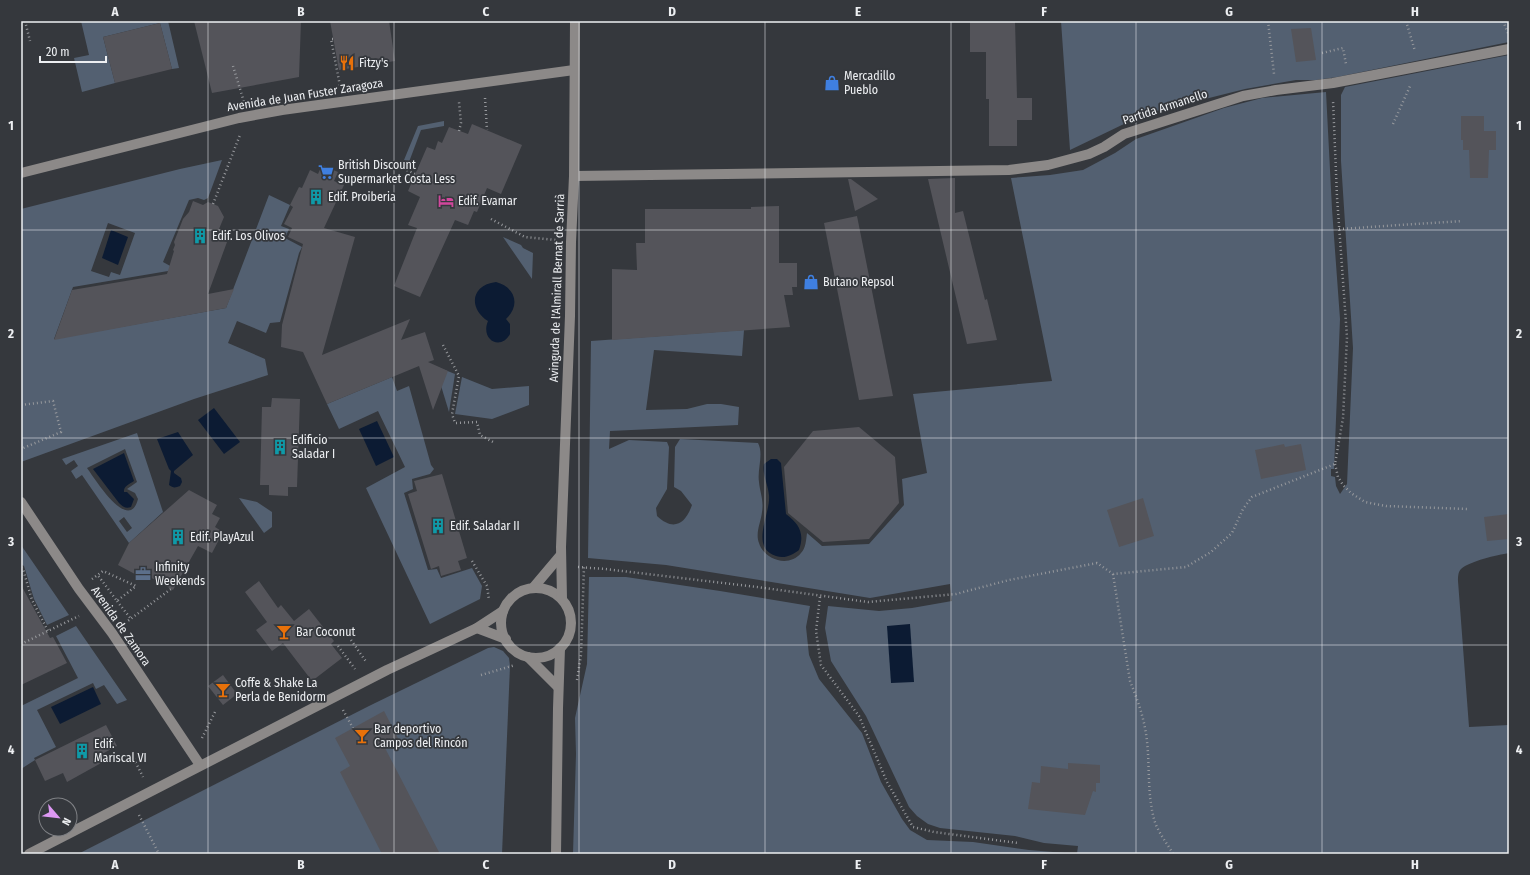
<svg xmlns="http://www.w3.org/2000/svg" width="1530" height="875" viewBox="0 0 1530 875" font-family="'Fira Sans Condensed',sans-serif">
  <style>
    .green { fill: #536071; fill-rule: evenodd }
    .water { fill: #0c1b33 }
    .building { fill: #54545a }
    .lines { fill: none; stroke-linecap: round; stroke-linejoin: round }
    .path { stroke: #97999d; stroke-width: 2.5; stroke-dasharray: 1 3; stroke-linecap: butt }
    .minor { stroke: #8c8988; stroke-width: 10 }
    .grid { fill: none; stroke: #edeff2; stroke-width: 1; stroke-opacity: 0.55 }
    .labels { text-anchor: middle; dominant-baseline: central; stroke-width: 3.5; stroke-linejoin: round; paint-order: stroke }
    .poi-label { font-size: 12px; fill: #edeff2; stroke: #35383d; text-anchor: start }
    .street-label { font-size: 12px; fill: #edeff2; stroke: #35383d }
    .neatline { fill: none; stroke: #edeff2; stroke-width: 1.5 }
    .grid-label { font-size: 13px; text-anchor: middle; font-weight: bold; fill: #edeff2 }
  </style>
  <rect width="100%" height="100%" fill="#35383d"/>
  <g class="green">
    <polygon points="81,21 168,21 179,68 172,69 160,23 103,37 115,83 82,92 74,58 89,55"/>
    <polygon points="1061,21 1509,21 1509,42 1337,77 1316,80 1296,80 1245,89 1153,112 1126,123 1070,150"/>
    <path d="M1509,55V553C1497,555 1470,561 1461,569C1458,572 1458,577 1458,581L1469,727L1509,725V854H573L576,754L575,718L587,664L589,577H626L720,591L810,606L806,627L809,655L819,679L862,733L881,782L902,819L910,830L927,840L973,842L1029,850L1077,854L1078,846L1044,843L1015,836L940,828L928,824L917,816L909,807L866,716L831,661L825,628L828,606L879,611L912,608L952,601L950,584L870,598L666,565L588,558L591,341L744,330L742,356L654,350L646,410L687,409L707,404H721L739,407L738,425L610,431L609,449L629,440L667,442L669,447L667,489L656,508L657,516C673,531 685,525 692,505L681,491L674,487L675,447L680,439L758,443C764,454 757,469 759,482C760,493 764,500 762,512C761,522 755,533 759,543C764,560 789,568 801,553C806,548 806,540 807,533L822,546L869,544L904,505L902,479L927,473L913,394L1052,381L1011,178L1050,175L1083,170L1115,153L1136,139L1224,108L1262,98L1326,92L1332,209L1340,319L1334,469H1331V476L1335,477L1336,486L1340,494L1347,484L1353,348L1341,161V95L1345,87Z"/>
    <polygon points="444,121 444,126 421,130 409,162 404,160 418,126"/>
    <path d="M222,160L208,198L204,200L198,198L189,200L163,262L174,268V270L73,287L54,339L226,308L269,195L290,205L281,226L289,229L285,238L302,247L299,253L280,322L270,323L266,333L237,321L228,343L265,359L268,375L194,399L21,462V209L180,169ZM108,223L135,233L120,275L111,272L109,277L91,271Z"/>
    <polygon points="503,237 521,245 523,248 533,253 532,279"/>
    <polygon points="435,366 455,374 449,412"/>
    <polygon points="392,377 397,391 409,386 431,465 434,469 430,474 412,479 413,489 404,493 428,570 437,569 441,578 472,568 482,586 480,599 430,624 366,488 405,467 378,411 339,429 327,404"/>
    <polygon points="462,377 492,389 529,386 529,405 492,419 455,414"/>
    <path d="M137,433L163,512L129,543L82,475L76,479L71,471L78,466L74,460L66,465L62,459ZM125,449L137,482L127,489L135,493L138,499C129,534 95,479 87,468ZM124,517L132,528L127,532L119,521Z"/>
    <polygon points="239,498 257,502 272,512 272,527 264,533"/>
    <polygon points="21,545 69,615 47,625 34,599 24,566 21,564"/>
    <polygon points="76,626 127,700 117,704 104,685 96,689 93,683 37,710 56,747 34,758 35,760 21,769 21,706 78,678 56,636"/>
    <polygon points="494,647 503,651 509,658 510,666 502,854 78,854 369,706 488,648"/>
  </g>
  <g class="water">
    <polygon points="111,230 128,237 118,265 102,258"/>
    <path d="M496,282C515,287 521,305 506,319L510,324V334C501,351 480,340 488,321C468,308 471,285 496,282Z"/>
    <polygon points="214,408 240,442 224,454 198,420"/>
    <polygon points="377,421 394,457 376,466 359,429"/>
    <path d="M178,432L193,455L174,471V473L181,478L182,482L180,486C175,488 173,488 169,485L171,471L169,469L157,439Z"/>
    <path d="M124,453L134,481C129,484 123,487 124,492H127L134,499L131,507C126,509 123,507 119,503L93,469Z"/>
    <path d="M771,459H777L781,463L786,514C799,524 805,533 799,550C792,555 785,559 776,556C749,547 771,514 769,495C768,484 762,475 764,464Z"/>
    <polygon points="910,624 914,682 891,683 887,626"/>
    <polygon points="93,687 101,704 60,724 51,707"/>
  </g>
  <g class="building">
    <polygon points="194,21 301,21 299,77 212,93"/>
    <polygon points="330,21 389,21 395,61 339,70"/>
    <polygon points="970,21 1015,21 1017,98 1032,98 1032,120 1017,120 1017,146 989,146 989,99 986,99 986,52 970,52"/>
    <polygon points="160,23 172,69 115,83 103,37"/>
    <polygon points="1311,28 1316,60 1296,62 1291,29"/>
    <polygon points="1461,116 1484,116 1484,131 1496,131 1496,150 1489,150 1488,178 1470,178 1469,150 1463,150 1463,140 1461,140"/>
    <polygon points="472,124 522,145 501,194 487,188 477,212 474,211 468,225 455,220 420,297 394,286 417,228 408,225 420,197 408,191 427,147 435,150 438,141 442,143 449,127 468,134"/>
    <polygon points="322,165 338,172 334,181 344,185 324,228 355,237 322,355 410,319 401,340 425,332 434,360 428,362 448,371 433,410 419,366 327,404 303,352 281,347 282,325 303,244 288,237 292,228 284,224 293,207 290,205 299,187 302,188 310,170 318,174"/>
    <polygon points="955,178 955,213 963,211 985,300 987,299 997,340 967,344 928,179"/>
    <polygon points="848,179 851,179 878,199 855,211"/>
    <polygon points="193,201 203,205 208,202 218,206 224,217 219,229 226,231 223,241 227,242 208,294 234,289 226,308 54,340 72,290 167,274 174,251 173,250 175,245 174,242 183,219 189,212"/>
    <polygon points="779,206 779,263 797,263 797,287 792,287 793,295 784,295 790,327 612,340 612,269 637,270 636,243 645,243 645,209 751,209 751,207"/>
    <polygon points="857,216 893,396 859,400 824,223"/>
    <polygon points="272,398 300,399 297,487 288,487 288,496 269,495 269,485 260,485 262,407 271,407"/>
    <polygon points="859,427 895,457 899,503 869,539 823,542 788,513 784,467 813,431"/>
    <polygon points="1284,444 1285,447 1301,444 1306,470 1261,479 1255,450"/>
    <polygon points="442,474 467,558 458,561 461,570 441,576 439,566 431,569 408,494 417,491 414,481"/>
    <polygon points="189,490 217,505 212,514 220,518 215,527 223,532 212,553 198,546 173,590 148,576 146,580 118,565 129,543"/>
    <polygon points="1143,498 1154,536 1119,547 1107,510"/>
    <polygon points="1509,514 1509,539 1487,541 1484,517"/>
    <polygon points="259,581 278,608 281,605 294,621 309,609 334,641 331,644 342,658 312,681 283,643 272,651 256,630 267,622 245,592"/>
    <polygon points="21,585 50,638 53,637 67,663 21,685"/>
    <polygon points="223,675 237,694 223,705 208,686"/>
    <polygon points="384,711 399,740 385,748 440,854 382,854 340,772 350,766 335,738"/>
    <polygon points="106,725 117,746 100,755 103,762 67,782 63,773 45,781 35,760"/>
    <polygon points="1068,763 1100,765 1100,783 1096,783 1096,792 1093,791 1085,815 1028,809 1032,782 1040,783 1041,766 1068,769"/>
  </g>
  <g class="lines">
    <g class="path">
      <polyline points="25,21 30,41"/>
      <polyline points="1268,21 1274,74"/>
      <polyline points="1406,21 1415,51"/>
      <polyline points="1503,21 1508,33"/>
      <polyline points="333,39 331,39 340,86"/>
      <polyline points="1322,53 1343,48 1346,64"/>
      <polyline points="233,66 244,102"/>
      <polyline points="485,98 487,130"/>
      <polyline points="1393,124 1411,84"/>
      <polyline points="459,131 461,123 459,102"/>
      <polyline points="396,165 415,174"/>
      <polyline points="213,204 240,135"/>
      <polyline points="491,219 525,237 556,240"/>
      <polyline points="1339,229 1462,221"/>
      <polyline points="443,345 459,376 452,414 455,423 477,422 480,435 493,442"/>
      <polyline points="21,405 53,401 61,432 21,449"/>
      <polyline points="1335,464 1338,477 1343,485 1351,493 1365,502 1386,506 1467,509"/>
      <polyline points="472,561 487,586 489,600"/>
      <polyline points="578,567 605,569 757,587 868,602 956,594 1009,580 1097,563 1113,574 1186,567 1211,552 1232,533 1243,509 1252,497 1335,464 1343,418 1347,337 1337,197 1333,100"/>
      <polyline points="21,568 23,569 32,600 48,631"/>
      <path d="M1113,574L1130,681C1136,696 1142,712 1145,728C1151,758 1146,789 1154,819C1157,831 1167,843 1173,854"/>
      <polyline points="92,579 103,571 136,586 117,601 97,574"/>
      <polyline points="820,597 816,631 821,665 859,716 887,782 913,827 934,832 1018,843"/>
      <polyline points="117,601 131,619"/>
      <polyline points="125,623 171,589"/>
      <polyline points="351,640 367,663"/>
      <polyline points="21,644 79,616"/>
      <polyline points="338,646 355,669"/>
      <polyline points="481,675 515,665"/>
      <polyline points="577,680 581,655 584,567"/>
      <polyline points="343,710 353,728"/>
      <polyline points="202,738 216,710"/>
      <polyline points="132,755 143,777"/>
      <polyline points="139,815 159,854"/>
    </g>
    <g class="minor">
      <polyline points="21,173 239,118 282,110 574,70"/>
      <polyline points="574,176 1009,170 1048,165 1089,154 1104,147 1124,134 1243,96 1276,90 1333,83 1509,49"/>
      <polyline points="21,502 79,589 112,633 200,765"/>
      <polyline points="533,588 560,556"/>
      <circle cx="536" cy="623" r="35"/>
      <polyline points="562,599 561,547 570,316 571,242 574,176 575,21"/>
      <polyline points="477,628 506,639"/>
      <polyline points="528,657 558,687"/>
      <polyline points="29,854 387,670 477,628 503,611"/>
      <polyline points="556,854 558,708 560,648"/>
    </g>
  </g>
  <path class="grid" d="M208,21V854M394,21V854M579,21V854M765,21V854M951,21V854M1136,21V854M1322,21V854M21,230H1509M21,438H1509M21,645H1509"/>
  <defs>
    <symbol id="restaurant-bare" viewBox="-9 -9 18 18"><path d="M-5-6h1v4h1v-4h1v4h1v-4h1v5L-1.5 .5V6h-2V.5L-5-1ZM5-6V6H3V1.5H1.5Q1.5-4 5-6Z" fill="#e8710a" stroke="#35383d" stroke-width="2.5" paint-order="stroke"/></symbol>
    <symbol id="shop-bare" viewBox="-9 -9 18 18"><path d="M-5-2.5h2.3a2.7 3.5 0 0 1 5.4 0H5L5.5 6h-11ZM-1.5-2.5h3a1.5 2.3 0 0 0-3 0Z" fill="#3f7fe0" stroke="#35383d" stroke-width="2.5" paint-order="stroke"/></symbol>
    <symbol id="supermarket-bare" viewBox="-9 -9 18 18"><path d="M-6-5.5h2.5l.6 2H6L4.5 2H-2.5L-4.4-4H-6ZM-1.5 3.2a1.3 1.3 0 1 0 .1 0ZM3 3.2a1.3 1.3 0 1 0 .1 0Z" fill="#3f7fe0" stroke="#35383d" stroke-width="2.5" paint-order="stroke"/></symbol>
    <symbol id="building-bare" viewBox="-9 -9 18 18"><path d="M-4-6H4V6H1V3H-1V6H-4ZM-2.5-4.3h1.7v1.8h-1.7ZM.8-4.3h1.7v1.8H.8ZM-2.5-1h1.7V.8h-1.7ZM.8-1h1.7V.8H.8Z" fill="#0f9aa8" stroke="#35383d" stroke-width="2.5" paint-order="stroke"/></symbol>
    <symbol id="hotel-bare" viewBox="-9 -9 18 18"><path d="M-6-4.5h1.5V1H6V5H4.5V3h-9V5H-6ZM-4 0a1.8 1.8 0 1 1 3.6 0ZM.5 0V-2.5h3Q6-2.5 6 0Z" fill="#d1479c" stroke="#35383d" stroke-width="2.5" paint-order="stroke"/></symbol>
    <symbol id="office-bare" viewBox="-9 -9 18 18"><path d="M-6-3h4V-5.5h4V-3h4V5H-6ZM-1-4.5V-3h2v-1.5ZM-6 0V1H6V0Z" fill="#5c6f8a" stroke="#35383d" stroke-width="2.5" paint-order="stroke"/></symbol>
    <symbol id="bar-bare" viewBox="-9 -9 18 18"><path d="M-6-5H6L.8 .8V4.5H3.5V6h-7V4.5H-.8V.8Z" fill="#e8710a" stroke="#35383d" stroke-width="2.5" paint-order="stroke"/></symbol>
  </defs>
  <g fill-rule="evenodd">
    <use href="#restaurant-bare" x="336" y="52" width="22" height="22"/>
    <use href="#shop-bare" x="821" y="72" width="22" height="22"/>
    <use href="#supermarket-bare" x="315" y="161" width="22" height="22"/>
    <use href="#building-bare" x="305" y="186" width="22" height="22"/>
    <use href="#hotel-bare" x="435" y="190" width="22" height="22"/>
    <use href="#building-bare" x="189" y="225" width="22" height="22"/>
    <use href="#shop-bare" x="800" y="271" width="22" height="22"/>
    <use href="#building-bare" x="269" y="436" width="22" height="22"/>
    <use href="#building-bare" x="427" y="515" width="22" height="22"/>
    <use href="#building-bare" x="167" y="526" width="22" height="22"/>
    <use href="#office-bare" x="132" y="563" width="22" height="22"/>
    <use href="#bar-bare" x="273" y="621" width="22" height="22"/>
    <use href="#bar-bare" x="212" y="679" width="22" height="22"/>
    <use href="#bar-bare" x="351" y="725" width="22" height="22"/>
    <use href="#building-bare" x="71" y="740" width="22" height="22"/>
  </g>
  <g class="labels">
    <g class="poi-label">
      <text x="359" y="63">Fitzy's</text>
      <text x="844" y="76">Mercadillo<tspan x="844" dy="14">Pueblo</tspan></text>
      <text x="338" y="165">British Discount<tspan x="338" dy="14">Supermarket Costa Less</tspan></text>
      <text x="328" y="197">Edif. Proiberia</text>
      <text x="458" y="201">Edif. Evamar</text>
      <text x="212" y="236">Edif. Los Olivos</text>
      <text x="823" y="282">Butano Repsol</text>
      <text x="292" y="440">Edificio<tspan x="292" dy="14">Saladar I</tspan></text>
      <text x="450" y="526">Edif. Saladar II</text>
      <text x="190" y="537">Edif. PlayAzul</text>
      <text x="155" y="567">Infinity<tspan x="155" dy="14">Weekends</tspan></text>
      <text x="296" y="632">Bar Coconut</text>
      <text x="235" y="683">Coffe &amp; Shake La<tspan x="235" dy="14">Perla de Benidorm</tspan></text>
      <text x="374" y="729">Bar deportivo<tspan x="374" dy="14">Campos del Rincón</tspan></text>
      <text x="94" y="744">Edif.<tspan x="94" dy="14">Mariscal VI</tspan></text>
    </g>
    <g class="street-label">
      <text transform="translate(305 95) rotate(-9)">Avenida de Juan Fuster Zaragoza</text>
      <text transform="translate(1165 107) rotate(-18)">Partida Armanello</text>
      <text transform="translate(557 288) rotate(-88)">Avinguda de l'Almirall Bernat de Sarrià</text>
      <text transform="translate(121 626) rotate(55)">Avenida de Zamora</text>
    </g>
  </g>
  <rect width="1530" height="875" fill="none" stroke="#35383d" stroke-width="44"/>
  <g transform="translate(58 817) rotate(118)"><circle r="19" fill="#35383d" stroke="#7f8185"/>
  <path d="M0-3L7 15L0 10L-7 15Z" fill="#dd98f3"/>
  <text y="-6" font-size="11" font-weight="bold" text-anchor="middle" fill="#edeff2">N</text>
  </g>
  <path d="M40 56v6h66v-6" fill="none" stroke="#edeff2" stroke-width="2"/>
  <text x="46" y="56" font-size="12" fill="#edeff2" stroke="#35383d" stroke-width="3" paint-order="stroke">20 m</text>
  <rect x="22" y="22" width="1486" height="831" class="neatline"/>
  <g class="grid-label">
    <text x="115" y="16">A</text>
    <text x="301" y="16">B</text>
    <text x="486" y="16">C</text>
    <text x="672" y="16">D</text>
    <text x="858" y="16">E</text>
    <text x="1044" y="16">F</text>
    <text x="1229" y="16">G</text>
    <text x="1415" y="16">H</text>
    <text x="11" y="130">1</text>
    <text x="1519" y="130">1</text>
    <text x="11" y="338">2</text>
    <text x="1519" y="338">2</text>
    <text x="11" y="546">3</text>
    <text x="1519" y="546">3</text>
    <text x="11" y="754">4</text>
    <text x="1519" y="754">4</text>
    <text x="115" y="869">A</text>
    <text x="301" y="869">B</text>
    <text x="486" y="869">C</text>
    <text x="672" y="869">D</text>
    <text x="858" y="869">E</text>
    <text x="1044" y="869">F</text>
    <text x="1229" y="869">G</text>
    <text x="1415" y="869">H</text>
  </g>
</svg>
